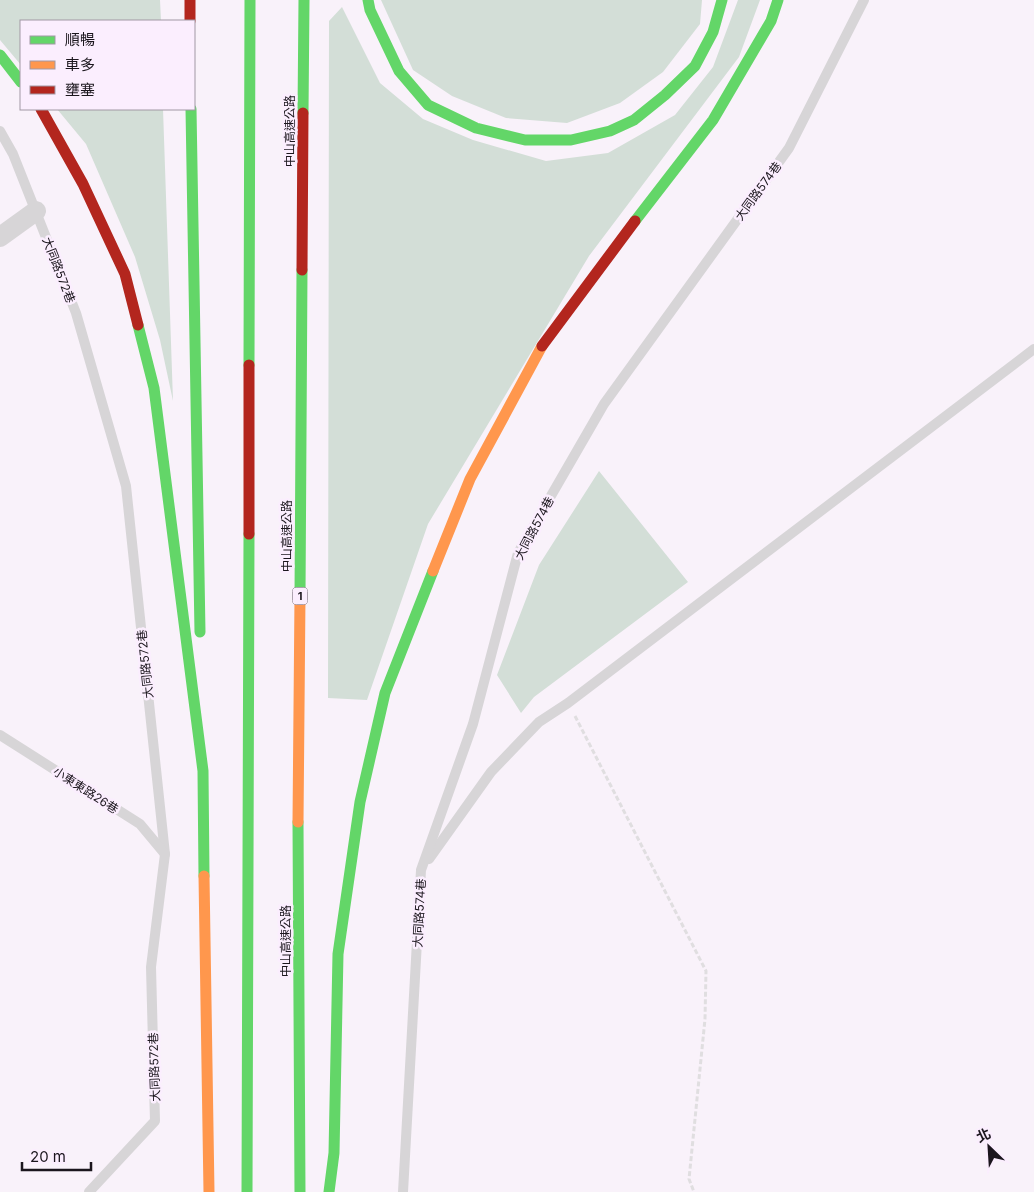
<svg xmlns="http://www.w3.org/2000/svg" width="1034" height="1192" viewBox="0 0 1034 1192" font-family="Inter,'Noto Sans TC',sans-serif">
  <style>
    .green { fill: #d3ded7 }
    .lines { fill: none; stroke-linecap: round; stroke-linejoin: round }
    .path { stroke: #e0dee0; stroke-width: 3; stroke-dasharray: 5 2.5; stroke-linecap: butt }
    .lane { stroke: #d7d5d7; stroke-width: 10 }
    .street { stroke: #d7d5d7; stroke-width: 20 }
    .fast { stroke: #63d668; stroke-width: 11 }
    .slow { stroke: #ff974d; stroke-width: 11 }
    .jam { stroke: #b3261e; stroke-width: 11 }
    .labels { text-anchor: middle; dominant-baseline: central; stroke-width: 5; stroke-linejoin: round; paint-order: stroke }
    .shield { fill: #fbeefe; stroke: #5e5760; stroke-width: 1 }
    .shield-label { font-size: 11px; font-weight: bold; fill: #1b161d }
    .street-label { font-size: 12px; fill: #1b161d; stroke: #fbeefe }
  </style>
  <rect width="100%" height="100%" fill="#f9f2fa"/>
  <g class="green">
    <polygon points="0,0 160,0 161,21 21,21 21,65 0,40"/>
    <polygon points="381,0 702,0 700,24 663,72 620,103 567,123 506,118 452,96 413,70"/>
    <polygon points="738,0 760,0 739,57 589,256 428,524 367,700 328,698 329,21 342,7 380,83 423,119 473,140 546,161 608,153 675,115 713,67"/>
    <polygon points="57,109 163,109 173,401 160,340 135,257 86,144"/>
    <polygon points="599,471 688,582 534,697 521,713 497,675 539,565"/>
  </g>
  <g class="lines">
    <polyline class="path" points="575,716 706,971 705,1019 689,1179 694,1192"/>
    <g class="lane">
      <polyline points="0,131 13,154 76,313 126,486 165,854 151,967 155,1121 89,1192"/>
      <polyline points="0,735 140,824 165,854"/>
      <polyline points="429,859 491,772 539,722 568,703 1034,349"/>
      <polyline points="403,1192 421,870 473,724 518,553 604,404 789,148 864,0"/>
    </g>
    <polyline class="street" points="0,237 36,211"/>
    <g class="fast">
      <polyline points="368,0 370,10 399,71 428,105 476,128 525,140 571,140 610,131 634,120 665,95 695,66 713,32 722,0"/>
      <polyline points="0,55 21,82"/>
      <polyline points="191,109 200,632"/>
      <polyline points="303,113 304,0"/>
      <polyline points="635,221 713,120 771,21 778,0"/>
      <polyline points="138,325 154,388 203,771 204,876"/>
      <polyline points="249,365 250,0"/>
      <polyline points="300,596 302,270"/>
      <polyline points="298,822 300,1192"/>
      <polyline points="247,1192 249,534"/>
      <polyline points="329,1192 334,1153 338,954 360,802 385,693 433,571"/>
    </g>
    <g class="slow">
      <polyline points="433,571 470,479 542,346"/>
      <polyline points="298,822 300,596"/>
      <polyline points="204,876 209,1192"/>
    </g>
    <g class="jam">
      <polyline points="190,0 190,21"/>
      <polyline points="41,109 83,184 125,274 138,325"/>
      <polyline points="302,270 303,113"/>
      <polyline points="542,346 635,221"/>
      <polyline points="249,534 249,365"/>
    </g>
  </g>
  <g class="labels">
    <rect class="shield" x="292.5" y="587.5" width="15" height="17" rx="4"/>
    <g class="shield-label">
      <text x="300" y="596">1</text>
    </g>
    <g class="street-label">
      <text transform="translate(289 131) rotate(-90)">中山高速公路</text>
      <text transform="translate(758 191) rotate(-54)">大同路574巷</text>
      <text transform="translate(59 270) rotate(69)">大同路572巷</text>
      <text transform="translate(534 528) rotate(-62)">大同路574巷</text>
      <text transform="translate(286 536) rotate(-90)">中山高速公路</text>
      <text transform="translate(145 664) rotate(-96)">大同路572巷</text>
      <text transform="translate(86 790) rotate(33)">小東東路26巷</text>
      <text transform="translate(419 913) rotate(-87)">大同路574巷</text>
      <text transform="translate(285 941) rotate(-90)">中山高速公路</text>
      <text transform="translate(154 1067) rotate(-92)">大同路572巷</text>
    </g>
  </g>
  <rect x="20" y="20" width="175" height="90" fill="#fbeefe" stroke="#a198a4"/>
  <rect x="30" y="36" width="25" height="8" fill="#63d668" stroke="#a198a4"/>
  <text x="65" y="45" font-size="15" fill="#1b161d">順暢</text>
  <rect x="30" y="61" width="25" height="8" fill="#ff974d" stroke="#a198a4"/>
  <text x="65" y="70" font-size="15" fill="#1b161d">車多</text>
  <rect x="30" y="86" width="25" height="8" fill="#b3261e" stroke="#a198a4"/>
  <text x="65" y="95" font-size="15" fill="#1b161d">壅塞</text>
  <g transform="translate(989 1147) rotate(335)" stroke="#fbeefe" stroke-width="4" paint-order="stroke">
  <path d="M0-4L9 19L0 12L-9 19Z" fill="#1b161d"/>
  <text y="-8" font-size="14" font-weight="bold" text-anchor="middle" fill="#1b161d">北</text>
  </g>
  <path d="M22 1162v8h69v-8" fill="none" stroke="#1b161d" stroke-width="2.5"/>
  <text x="30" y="1162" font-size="15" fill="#1b161d" stroke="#fbeefe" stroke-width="4" paint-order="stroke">20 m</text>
</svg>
